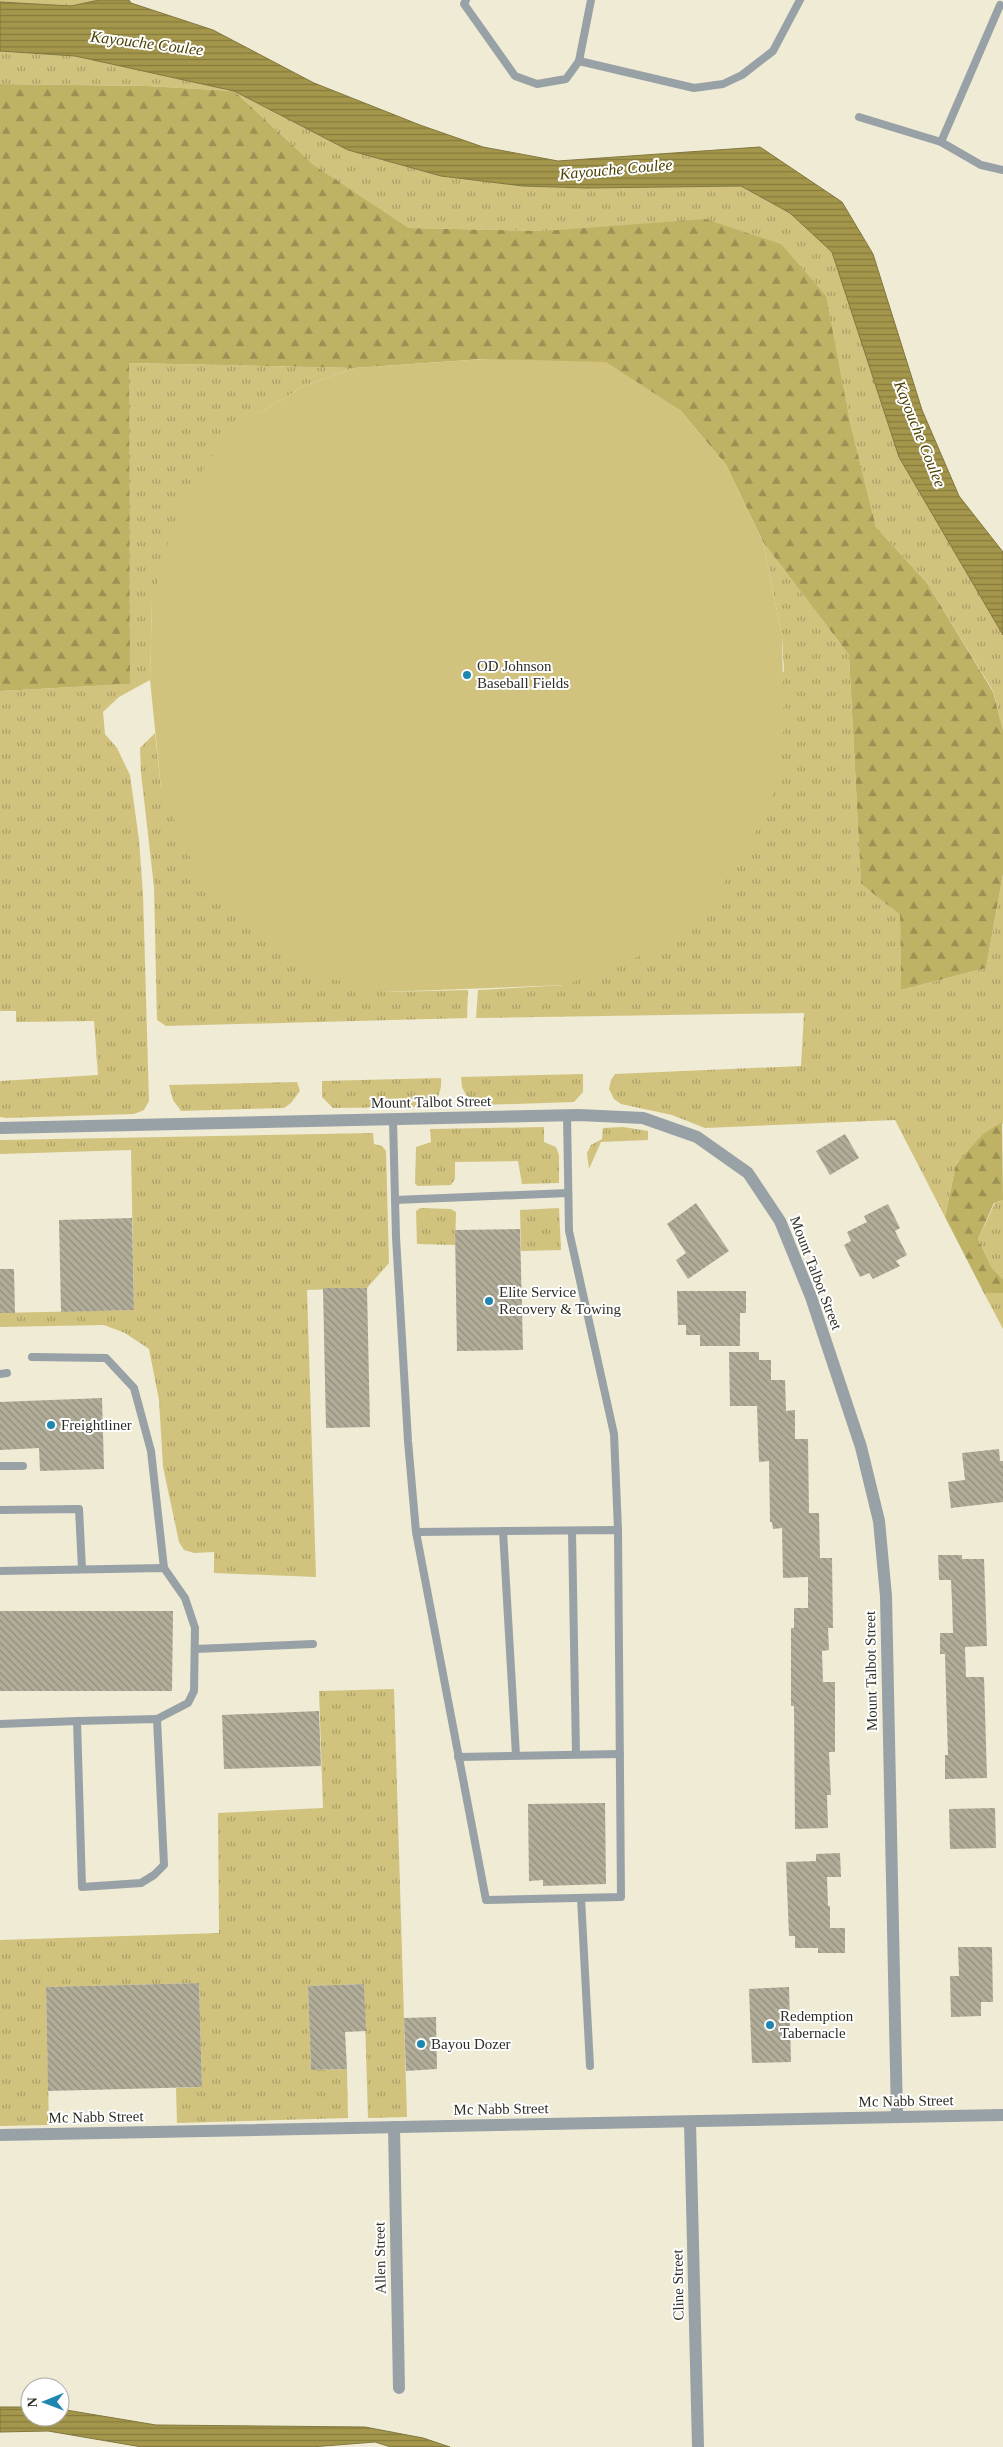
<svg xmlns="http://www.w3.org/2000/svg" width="1003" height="2447" viewBox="0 0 1003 2447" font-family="'Times New Roman',serif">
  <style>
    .grass { fill: url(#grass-tufts) }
    .forest { fill: url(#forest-firs) }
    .pitch { fill: #d1c37e }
    .water { fill: url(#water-rules); stroke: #81773f }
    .building { fill: url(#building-back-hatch) }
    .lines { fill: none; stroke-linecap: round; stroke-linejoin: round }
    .lane { stroke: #98a1a6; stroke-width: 8 }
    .street { stroke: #98a1a6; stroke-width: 12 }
    .poi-dot { fill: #1f86af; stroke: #fff; stroke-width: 2 }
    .labels { text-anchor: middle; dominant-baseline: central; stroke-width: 4; stroke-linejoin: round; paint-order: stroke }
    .poi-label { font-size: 15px; fill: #2f2e26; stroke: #fff; text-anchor: start }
    .street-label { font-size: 15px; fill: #2f2e26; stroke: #fff }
    .water-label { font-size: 16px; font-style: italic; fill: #4c4101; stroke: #fff }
  </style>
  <defs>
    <pattern id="grass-tufts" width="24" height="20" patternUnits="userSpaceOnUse" patternTransform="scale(1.25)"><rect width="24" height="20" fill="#d1c37e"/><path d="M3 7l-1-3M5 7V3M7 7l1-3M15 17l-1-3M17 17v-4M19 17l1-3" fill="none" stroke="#aa9f67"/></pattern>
    <pattern id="forest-firs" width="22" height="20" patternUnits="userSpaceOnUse" patternTransform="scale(1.25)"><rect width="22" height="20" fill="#c0b265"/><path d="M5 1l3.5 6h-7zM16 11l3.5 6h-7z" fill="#9c9153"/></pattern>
    <pattern id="water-rules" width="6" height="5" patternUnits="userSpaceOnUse" patternTransform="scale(1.25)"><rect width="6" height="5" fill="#a4964a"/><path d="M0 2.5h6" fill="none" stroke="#867b3d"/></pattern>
    <pattern id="building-back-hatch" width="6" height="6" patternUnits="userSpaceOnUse" patternTransform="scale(1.25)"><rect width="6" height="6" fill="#b1ad99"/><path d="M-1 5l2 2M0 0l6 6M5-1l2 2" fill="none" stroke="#908d7d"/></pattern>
  </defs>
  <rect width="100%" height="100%" fill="#efebd5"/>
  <g class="grass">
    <polygon points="0,0 99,0 71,6 0,2"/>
    <polygon points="0,51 75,56 234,91 348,150 441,176 523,186 587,188 741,186 790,213 832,252 899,457 1003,635 1003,730 993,691 927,583 876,527 849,418 545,231 409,228 314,165 234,91 147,86 0,84"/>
    <polygon points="128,363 354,368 304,386 258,414 152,601 150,680 119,697 103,712 105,734 117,748 130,775 139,840 143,894 149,1101 144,1110 134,1114 6,1118 0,1117 0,1081 98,1075 94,1021 16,1022 16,1011 0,1011 0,691 130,684"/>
    <polygon points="763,542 849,655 861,884 900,915 901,990 986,968 1003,874 1003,1123 956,1163 945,1217 895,1120 705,1128 672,1115 621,1104 614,1099 609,1089 611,1080 615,1074 801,1066 804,1013 476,1018 478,990 565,985 784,671 782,636"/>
    <polygon points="155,733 161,788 385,992 468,990 467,1018 166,1026 157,1020 154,887 141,773 140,748"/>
    <polygon points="583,1074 583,1092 574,1102 482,1105 469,1101 462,1087 461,1077"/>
    <path d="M441,1078C442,1090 439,1099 428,1107L333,1108L322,1097V1081Z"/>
    <polygon points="297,1082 300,1091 291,1103 284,1108 181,1111 173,1100 169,1085"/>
    <polygon points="544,1127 544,1142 556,1147 559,1155 559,1183 522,1184 518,1161 455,1162 455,1179 451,1185 418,1186 415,1184 416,1147 431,1142 430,1129"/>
    <polygon points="623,1127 648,1131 648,1140 601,1142 589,1169 587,1153 591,1145 602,1139 603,1128"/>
    <polygon points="373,1133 374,1144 382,1146 386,1151 389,1263 367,1288 307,1290 316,1577 214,1573 214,1552 194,1553 184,1550 179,1542 163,1467 159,1400 149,1349 125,1333 104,1325 0,1327 0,1313 134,1310 131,1150 0,1154 0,1140"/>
    <polygon points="1003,1200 1003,1279 992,1268 978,1239 995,1203"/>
    <polygon points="420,1208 451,1209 456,1212 455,1245 417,1244 416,1211"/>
    <polygon points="559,1208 561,1250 521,1251 520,1210"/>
    <polygon points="984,1293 1003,1293 1003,1329"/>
    <polygon points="394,1689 407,2117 368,2118 364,1984 308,1986 311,2070 347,2069 348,2118 177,2123 176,2088 202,2087 199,1983 46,1987 49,2125 0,2126 0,1940 219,1933 218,1813 323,1808 319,1691"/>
  </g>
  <g class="forest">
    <polygon points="0,84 147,86 234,91 314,165 409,228 545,231 705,219 781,244 826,296 849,418 876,527 927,583 993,692 1003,730 1003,874 986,968 901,990 900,915 861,884 849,655 763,542 726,465 680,410 484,359 354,368 129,363 130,684 0,691"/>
    <polygon points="1002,1122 1003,1200 994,1203 978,1239 992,1268 1003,1279 1003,1293 984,1293 945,1217 956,1164 983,1134"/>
  </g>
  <polygon class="pitch" points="484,359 606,362 680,410 726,465 763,542 782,636 784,728 772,795 748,849 707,907 650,952 565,985 385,992 313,974 248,926 195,869 161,788 150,680 152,601 179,506 217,450 258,414 304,386 354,368"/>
  <g class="water">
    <polygon points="99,0 129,0 131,3 213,30 314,83 420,125 483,147 558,161 760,147 842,202 873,254 922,410 959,496 1003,552 1003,635 899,457 832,252 790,213 741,186 587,188 523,186 441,176 348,150 234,91 75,56 0,51 0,2 71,6"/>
    <polygon points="0,2407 30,2407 30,2417 60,2417 60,2409 156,2425 365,2427 423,2438 450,2447 391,2447 375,2442 311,2447 142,2447 48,2431 0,2432"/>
  </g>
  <g class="building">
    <polygon points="845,1134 859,1158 830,1175 816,1151"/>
    <polygon points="696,1203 729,1251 688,1279 676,1260 686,1253 667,1224"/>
    <polygon points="888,1204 900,1228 895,1231 907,1255 896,1261 900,1266 873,1279 869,1273 860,1277 844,1245 851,1241 847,1232 867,1222 864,1216"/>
    <polygon points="132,1218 134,1310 61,1312 59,1220"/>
    <polygon points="520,1229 523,1350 457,1351 455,1230"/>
    <polygon points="0,1269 14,1269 15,1313 0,1313"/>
    <polygon points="323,1288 367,1288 370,1427 326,1428"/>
    <polygon points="677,1291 746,1291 746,1313 740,1313 740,1346 700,1346 700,1335 686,1335 686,1325 678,1325"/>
    <polygon points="729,1352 759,1352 759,1360 771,1360 771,1380 785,1380 786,1411 795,1410 795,1439 808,1439 809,1513 819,1513 820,1558 832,1558 833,1628 828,1628 829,1650 822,1651 823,1682 835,1682 835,1752 829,1752 831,1795 827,1795 828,1828 795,1829 794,1706 791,1706 791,1628 794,1628 794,1608 808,1608 808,1577 783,1578 782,1528 773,1529 772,1522 770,1522 769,1461 759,1462 757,1406 730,1406"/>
    <polygon points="102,1398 104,1469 40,1471 39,1448 0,1450 0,1402"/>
    <polygon points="999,1449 1000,1461 1003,1461 1003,1502 951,1508 948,1482 965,1480 962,1453"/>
    <polygon points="938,1555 962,1555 962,1559 984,1559 987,1646 965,1647 966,1677 984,1677 987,1778 945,1779 945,1755 948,1755 947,1724 945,1654 940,1654 940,1633 953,1633 952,1602 951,1580 939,1580"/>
    <polygon points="0,1611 173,1611 172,1691 0,1691"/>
    <polygon points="319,1711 321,1766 224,1769 222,1715"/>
    <polygon points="605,1803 606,1884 543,1886 543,1880 529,1881 528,1804"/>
    <polygon points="995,1808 996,1848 950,1849 949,1809"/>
    <polygon points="840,1853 841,1877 827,1877 828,1906 830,1906 830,1928 845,1928 845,1953 818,1953 818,1948 795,1948 795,1936 789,1936 786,1862 816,1861 816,1854"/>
    <polygon points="958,1947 992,1947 993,2002 981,2002 981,2016 951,2017 950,1976 959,1976"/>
    <polygon points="199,1983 202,2087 48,2091 46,1987"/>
    <polygon points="364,1984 366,2031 345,2032 347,2069 311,2070 308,1986"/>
    <polygon points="789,1987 791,2062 752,2063 749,1989"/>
    <polygon points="436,2017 437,2069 406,2071 404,2018"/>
  </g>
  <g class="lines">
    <g class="lane">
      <polyline points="466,0 464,4 515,76 537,84 566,79 579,61 694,88 723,84 742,75 773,51 800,0"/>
      <polyline points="1000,5 941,142 981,165 1003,170"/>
      <polyline points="579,61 591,0"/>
      <polyline points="859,117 941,142"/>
      <polyline points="567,1115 569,1231 614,1434 618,1530"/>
      <polyline points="393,1120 396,1237 408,1441 416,1532 486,1900 621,1897 618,1530 416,1532"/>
      <polyline points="395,1200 568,1193"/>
      <polyline points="32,1357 106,1358 134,1388 151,1451 164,1568"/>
      <polyline points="0,1374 7,1373"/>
      <polyline points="0,1466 23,1466"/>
      <polyline points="0,1510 79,1509 82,1569"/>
      <polyline points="503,1531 516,1755"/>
      <polyline points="572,1531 576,1754"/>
      <polyline points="0,1571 164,1568 185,1598 195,1628 194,1691 188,1703 157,1719"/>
      <polyline points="195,1649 313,1644"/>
      <polyline points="0,1724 77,1721 82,1887 141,1883 154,1875 164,1865 157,1719 77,1721"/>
      <polyline points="458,1757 620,1754"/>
      <polyline points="581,1898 590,2066"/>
    </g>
    <g class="street">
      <polyline points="0,1128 579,1115 643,1118 697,1137 748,1173 780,1221 811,1297 861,1447 879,1521 886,1596 897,2117"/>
      <polyline points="690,2122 698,2447"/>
      <polyline points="394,2127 399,2388"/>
      <polyline points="0,2135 1003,2115"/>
    </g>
  </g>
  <g class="poi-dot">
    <circle cx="467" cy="675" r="5"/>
    <circle cx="489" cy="1301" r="5"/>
    <circle cx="51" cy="1425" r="5"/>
    <circle cx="770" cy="2025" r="5"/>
    <circle cx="421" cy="2044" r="5"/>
  </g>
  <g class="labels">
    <g class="poi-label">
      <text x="477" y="666">OD Johnson<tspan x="477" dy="17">Baseball Fields</tspan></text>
      <text x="499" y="1292">Elite Service<tspan x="499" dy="17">Recovery &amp; Towing</tspan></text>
      <text x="61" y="1425">Freightliner</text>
      <text x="780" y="2016">Redemption<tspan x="780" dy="17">Tabernacle</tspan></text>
      <text x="431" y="2044">Bayou Dozer</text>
    </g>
    <g class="street-label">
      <text transform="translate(431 1102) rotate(-1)">Mount Talbot Street</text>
      <text transform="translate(816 1273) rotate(69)">Mount Talbot Street</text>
      <text transform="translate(871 1671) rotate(-91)">Mount Talbot Street</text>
      <text transform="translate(906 2101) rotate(-1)">Mc Nabb Street</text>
      <text transform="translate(501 2109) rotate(-1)">Mc Nabb Street</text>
      <text transform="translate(96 2117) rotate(-1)">Mc Nabb Street</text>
      <text transform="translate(380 2258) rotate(-91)">Allen Street</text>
      <text transform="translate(678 2285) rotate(-91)">Cline Street</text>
    </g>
    <g class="water-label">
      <text transform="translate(147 43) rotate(7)">Kayouche Coulee</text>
      <text transform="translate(616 169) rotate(-5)">Kayouche Coulee</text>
      <text transform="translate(920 434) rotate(68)">Kayouche Coulee</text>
    </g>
  </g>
  <g transform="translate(45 2402) rotate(269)"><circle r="24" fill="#ffffff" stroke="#acaba8"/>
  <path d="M0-4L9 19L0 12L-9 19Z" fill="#1f86af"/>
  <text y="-8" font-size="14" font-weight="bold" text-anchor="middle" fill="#2f2e26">N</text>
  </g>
</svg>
